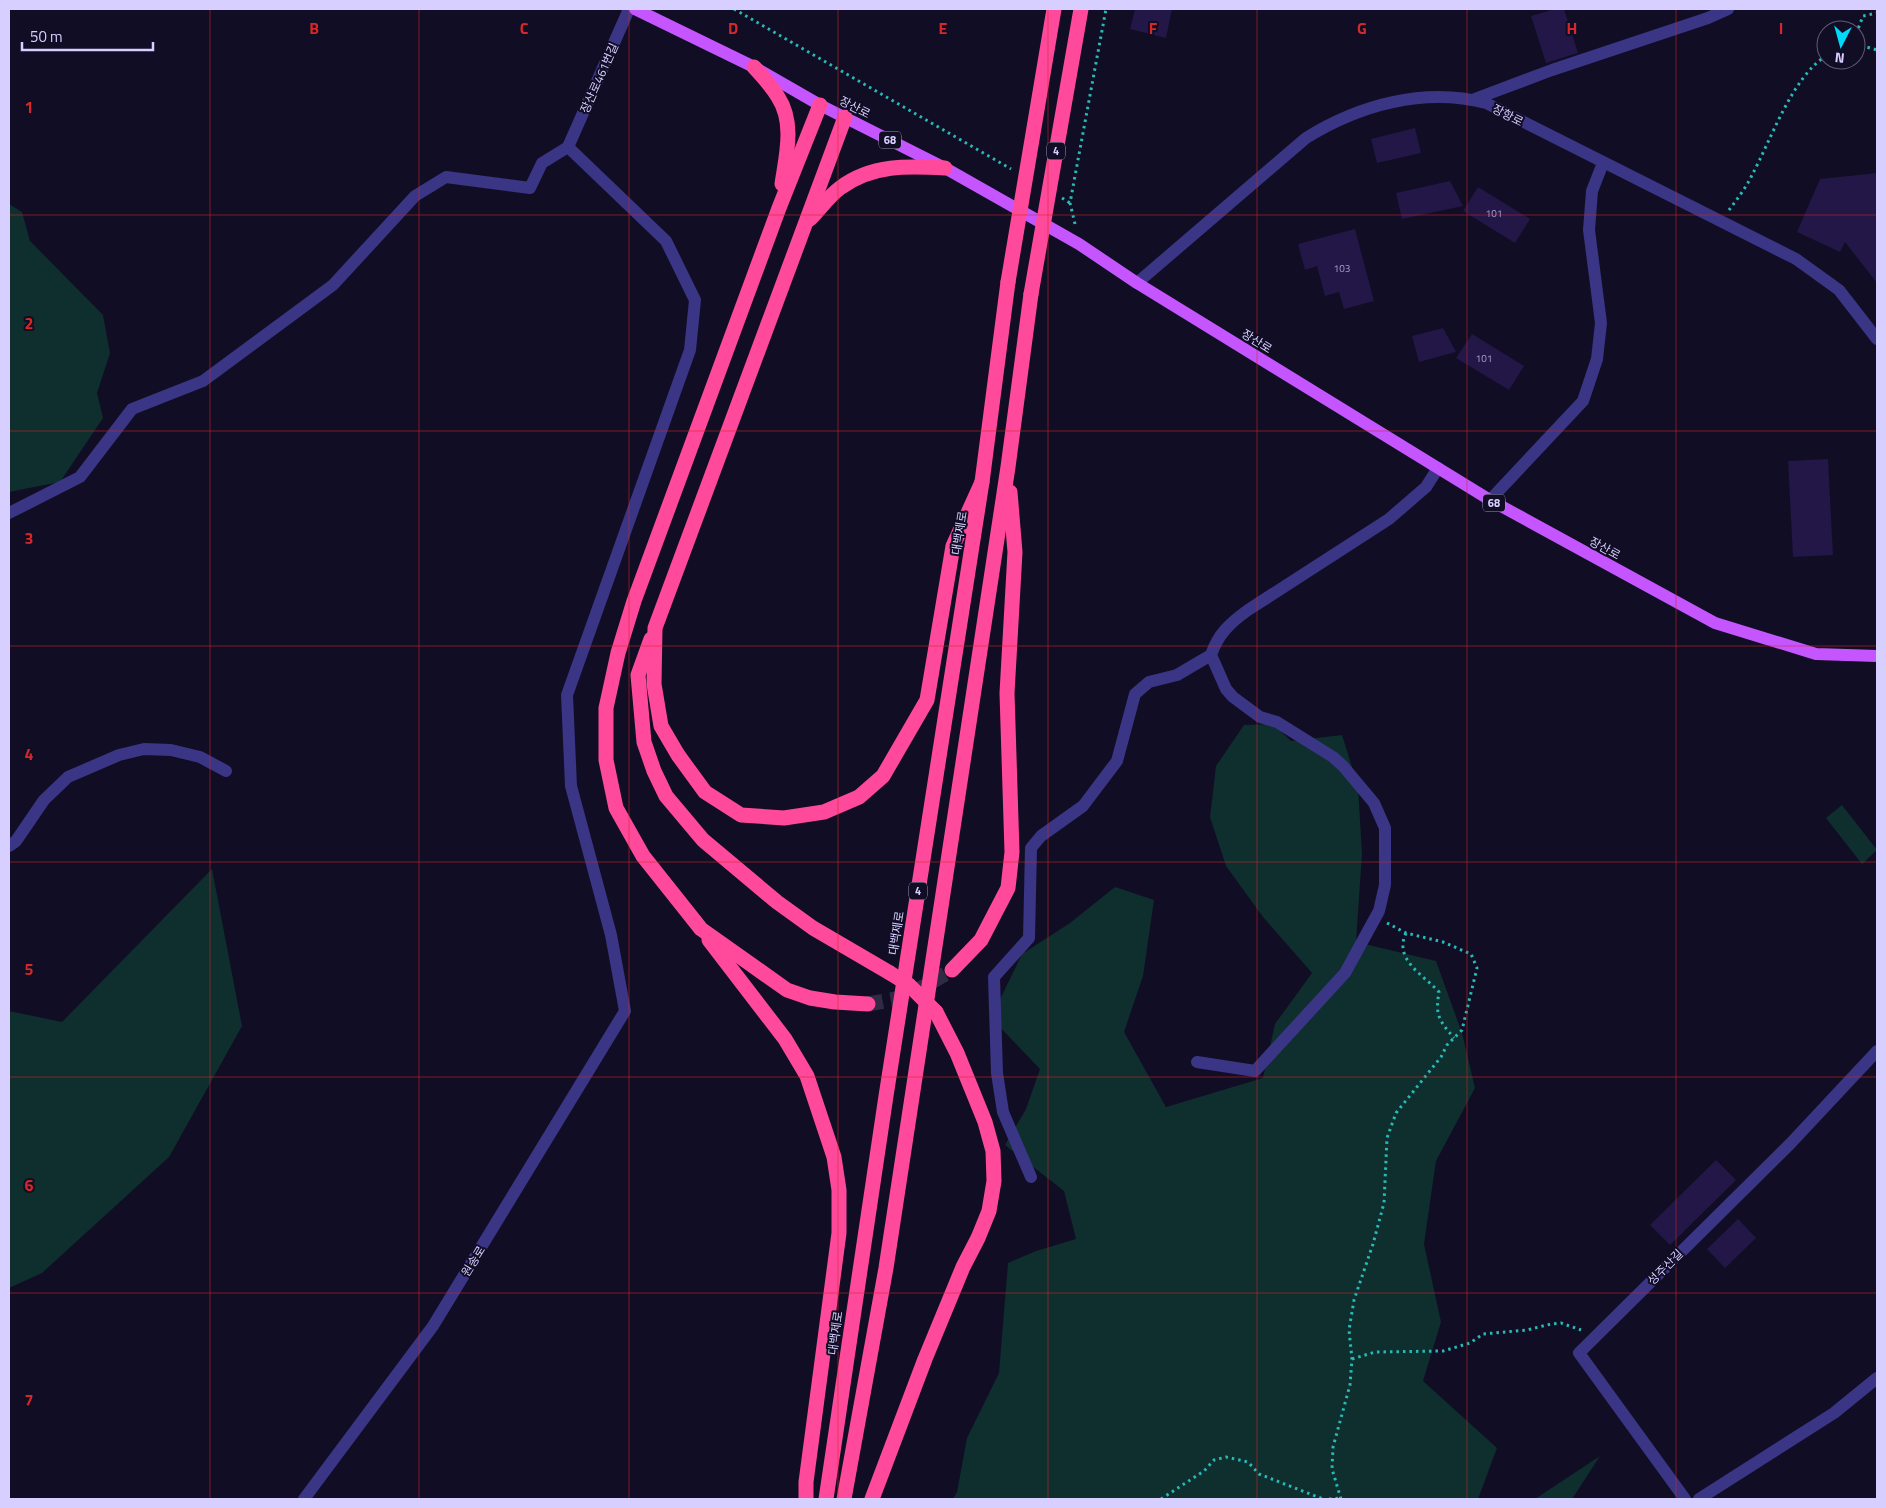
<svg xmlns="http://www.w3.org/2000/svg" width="1886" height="1508" viewBox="0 0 1886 1508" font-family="'Titillium Web','Noto Sans KR',sans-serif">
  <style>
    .green { fill: #0f2e2e }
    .building { fill: #221746 }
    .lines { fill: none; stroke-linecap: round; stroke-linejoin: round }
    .highway-tunnel { stroke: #2f2a45; stroke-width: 15; stroke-dasharray: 15 8; stroke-linecap: butt }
    .path { stroke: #27bbb7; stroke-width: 3; stroke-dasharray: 2.5 4; stroke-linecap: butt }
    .minor { stroke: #3a3585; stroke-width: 12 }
    .major { stroke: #c556ff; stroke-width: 12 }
    .highway { stroke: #ff4a9b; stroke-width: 15 }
    .highway-bridge { stroke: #ff4a9b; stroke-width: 15 }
    .grid { fill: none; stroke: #d62828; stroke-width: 1; stroke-opacity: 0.55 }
    .labels { text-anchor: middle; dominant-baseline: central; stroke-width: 4; stroke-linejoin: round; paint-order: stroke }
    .number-label { font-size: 10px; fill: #a9a1d1 }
    .shield { fill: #110d24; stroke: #9b95bd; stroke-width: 1 }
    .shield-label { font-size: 11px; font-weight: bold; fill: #d6cfff }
    .street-label { font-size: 12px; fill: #d6cfff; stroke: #110d24 }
    .grid-label { font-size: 16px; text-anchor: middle; font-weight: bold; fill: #d62828; stroke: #110d24; stroke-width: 4; stroke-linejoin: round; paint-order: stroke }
  </style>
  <rect width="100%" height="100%" fill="#110d24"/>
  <g class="green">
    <polygon points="9,204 22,212 30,241 103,315 110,353 97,393 103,418 60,482 9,492"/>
    <polygon points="1273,724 1291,741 1342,735 1358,786 1362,854 1356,942 1436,961 1462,1033 1475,1088 1436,1161 1424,1244 1441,1322 1423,1381 1497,1448 1478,1499 953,1499 957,1492 967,1438 999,1373 1008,1263 1036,1251 1076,1239 1064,1191 1005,1145 1026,1109 1040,1069 991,1018 1022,954 1070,923 1115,887 1154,900 1143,976 1124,1032 1166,1107 1263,1078 1275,1024 1312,973 1263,917 1226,866 1210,817 1216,766 1244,725"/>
    <polygon points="1842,805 1877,850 1862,864 1826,818"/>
    <polygon points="212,869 242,1026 169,1157 42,1273 9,1288 9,1011 62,1022"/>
    <polygon points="1600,1456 1572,1499 1535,1499"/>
  </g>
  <g class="building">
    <polygon points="1135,9 1172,9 1166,38 1130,29"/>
    <polygon points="1555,9 1564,9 1578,53 1546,63 1531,16"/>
    <polygon points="1415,128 1421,153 1377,163 1371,139"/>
    <polygon points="1877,173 1877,283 1845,242 1840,252 1797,232 1820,179"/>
    <polygon points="1450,181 1463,206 1402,219 1396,193"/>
    <polygon points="1478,187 1530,219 1515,243 1463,211"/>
    <polygon points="1355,229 1374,301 1344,309 1339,292 1325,296 1317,266 1305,270 1298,244"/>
    <polygon points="1443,328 1456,352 1419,362 1412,336"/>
    <polygon points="1472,334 1524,366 1509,390 1456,358"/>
    <polygon points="1828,459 1833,555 1793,557 1788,461"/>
    <polygon points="1716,1160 1736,1180 1670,1245 1650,1225"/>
    <polygon points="1738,1219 1756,1238 1725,1268 1707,1249"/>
  </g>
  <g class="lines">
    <polyline class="highway-tunnel" points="868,1004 906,997 952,970"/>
    <g class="path">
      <polyline points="734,9 1011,169"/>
      <polyline points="1858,32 1863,46 1877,50"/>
      <polyline points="1856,34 1863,16 1877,13"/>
      <polyline points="1062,198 1070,203"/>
      <path d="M1729,210C1737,199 1746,188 1752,175C1771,140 1792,77 1826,56"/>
      <polyline points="1075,224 1070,203 1106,9"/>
      <path d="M1406,933C1393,960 1424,975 1439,992C1435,1016 1439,1020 1454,1038"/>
      <polyline points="1352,1359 1375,1352 1443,1351 1470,1343 1483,1334 1527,1330 1551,1324 1561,1323 1581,1330"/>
      <polyline points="1161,1499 1204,1471 1214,1460 1226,1457 1248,1462 1259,1474 1323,1499"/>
      <polyline points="1329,1499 1341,1498"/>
      <polyline points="1341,1499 1332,1469 1333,1447 1350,1385 1352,1359 1349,1330 1354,1300 1373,1244 1384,1203 1387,1138 1396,1113 1441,1057 1447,1045 1462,1030 1477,968 1471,954 1443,942 1406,933 1387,923"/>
    </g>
    <g class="minor">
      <polyline points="1472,100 1552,70 1708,18 1728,9"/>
      <polyline points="568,147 629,9"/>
      <path d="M1137,283L1306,138C1359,105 1424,87 1486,103L1796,259L1839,290L1877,339"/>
      <polyline points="1490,500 1583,401 1597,359 1601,323 1589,230 1592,191 1603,163"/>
      <polyline points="9,513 80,477 132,409 203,381 333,285 415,196 446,177 530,188 542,163 568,147"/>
      <polyline points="9,846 16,841 44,800 68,777 119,755 144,749 171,750 200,757 226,771"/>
      <path d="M1197,1062L1255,1071L1345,973L1379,911L1385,885V828L1374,803L1343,766L1333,757L1277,722L1260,717L1233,697L1226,689L1211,655C1218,634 1230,623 1248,610L1389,519L1426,487L1438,468"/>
      <polyline points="1031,1177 1003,1112 997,1073 994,977 1029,938 1031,848 1041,836 1083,806 1117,761 1135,694 1149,682 1177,675 1211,655"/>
      <polyline points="304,1499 433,1326 625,1011 611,935 571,786 567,695 690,350 695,300 666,241 568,147"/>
      <polyline points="1685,1499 1579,1353 1790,1144 1877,1051"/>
      <polyline points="1699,1499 1834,1413 1877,1378"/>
    </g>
    <polyline class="major" points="635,9 754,67 820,105 945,168 1079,244 1137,283 1490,500 1715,623 1816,654 1877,656"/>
    <g class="highway">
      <path d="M754,67C762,76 772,86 778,97C795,123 786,156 782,184"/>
      <polyline points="820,105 779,208 634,601 618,653 606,708 606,760 616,808 643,856 701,929 787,990 810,998 835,1002 868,1004"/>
      <polyline points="845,117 655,628 654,684 661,726 678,755 705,792 741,815 784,818 824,812 859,797 883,776 927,700 953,546 982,482"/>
      <path d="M810,219C820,209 829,196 840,188C872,164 908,166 945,168"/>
      <polyline points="651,639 638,675 644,742 654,771 666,796 703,840 777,902 813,928 890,973"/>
      <polyline points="709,940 785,1039 807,1076 834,1157 839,1190 839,1233 806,1482 806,1499"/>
      <polyline points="952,970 981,940 995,913 1008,888 1012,852 1007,693 1015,552 1010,492"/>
      <polyline points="826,1499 886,1096 982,482 1008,282"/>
      <polyline points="844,1499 886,1268 1008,467 1031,294"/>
      <polyline points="872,1499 925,1359 963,1267 978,1238 989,1211 994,1181 993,1151 985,1122 957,1053 936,1012"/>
    </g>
    <g class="highway-bridge">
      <polyline points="1008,282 1054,9"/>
      <polyline points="1031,294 1081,9"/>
      <polyline points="890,973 909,985 936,1012"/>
    </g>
  </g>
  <path class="grid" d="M210,9V1499M419,9V1499M629,9V1499M838,9V1499M1048,9V1499M1257,9V1499M1467,9V1499M1676,9V1499M9,215H1877M9,431H1877M9,646H1877M9,862H1877M9,1077H1877M9,1293H1877"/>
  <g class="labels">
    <g class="number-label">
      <text x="1494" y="213">101</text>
      <text x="1342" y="268">103</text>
      <text x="1484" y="358">101</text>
    </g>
    <g class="shield">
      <rect x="879" y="131.5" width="22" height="17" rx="4"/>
      <rect x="1047" y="142.5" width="18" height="17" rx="4"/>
      <rect x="1483" y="494.5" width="22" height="17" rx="4"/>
      <rect x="909" y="882.5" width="18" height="17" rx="4"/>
    </g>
    <g class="shield-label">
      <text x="890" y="140">68</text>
      <text x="1056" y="151">4</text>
      <text x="1494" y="503">68</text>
      <text x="918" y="891">4</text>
    </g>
    <g class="street-label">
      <text transform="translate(599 78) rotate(-66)">장산로461번길</text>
      <text transform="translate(855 107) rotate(27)">장산로</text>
      <text transform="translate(1508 115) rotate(27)">장항로</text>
      <text transform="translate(1257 341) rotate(32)">장산로</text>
      <text transform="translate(959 533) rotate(-81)">대백제로</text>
      <text transform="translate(1605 548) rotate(29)">장산로</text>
      <text transform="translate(896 933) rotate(-81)">대백제로</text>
      <text transform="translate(473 1261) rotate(-58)">원송로</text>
      <text transform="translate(1665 1267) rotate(-45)">성주산길</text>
      <text transform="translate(835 1333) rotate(-82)">대백제로</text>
    </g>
  </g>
  <g class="grid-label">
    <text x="314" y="34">B</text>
    <text x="524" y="34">C</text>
    <text x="733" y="34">D</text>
    <text x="943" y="34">E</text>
    <text x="1153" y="34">F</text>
    <text x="1362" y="34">G</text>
    <text x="1572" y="34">H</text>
    <text x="1781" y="34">I</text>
    <text x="29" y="113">1</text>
    <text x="29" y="329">2</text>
    <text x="29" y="544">3</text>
    <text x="29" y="760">4</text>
    <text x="29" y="975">5</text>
    <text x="29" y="1191">6</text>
    <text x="29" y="1406">7</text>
  </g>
  <rect width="1886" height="1508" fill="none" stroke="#d6cfff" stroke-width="20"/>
  <g transform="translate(1841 45) rotate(186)"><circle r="24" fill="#110d24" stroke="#605b7c"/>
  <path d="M0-4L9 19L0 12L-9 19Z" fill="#00d9fa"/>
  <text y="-8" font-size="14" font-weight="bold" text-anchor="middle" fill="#d6cfff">N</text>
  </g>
  <path d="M22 42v8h131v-8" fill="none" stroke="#d6cfff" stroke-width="2.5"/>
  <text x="30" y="42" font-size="15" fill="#d6cfff" stroke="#110d24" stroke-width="4" paint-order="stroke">50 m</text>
</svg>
